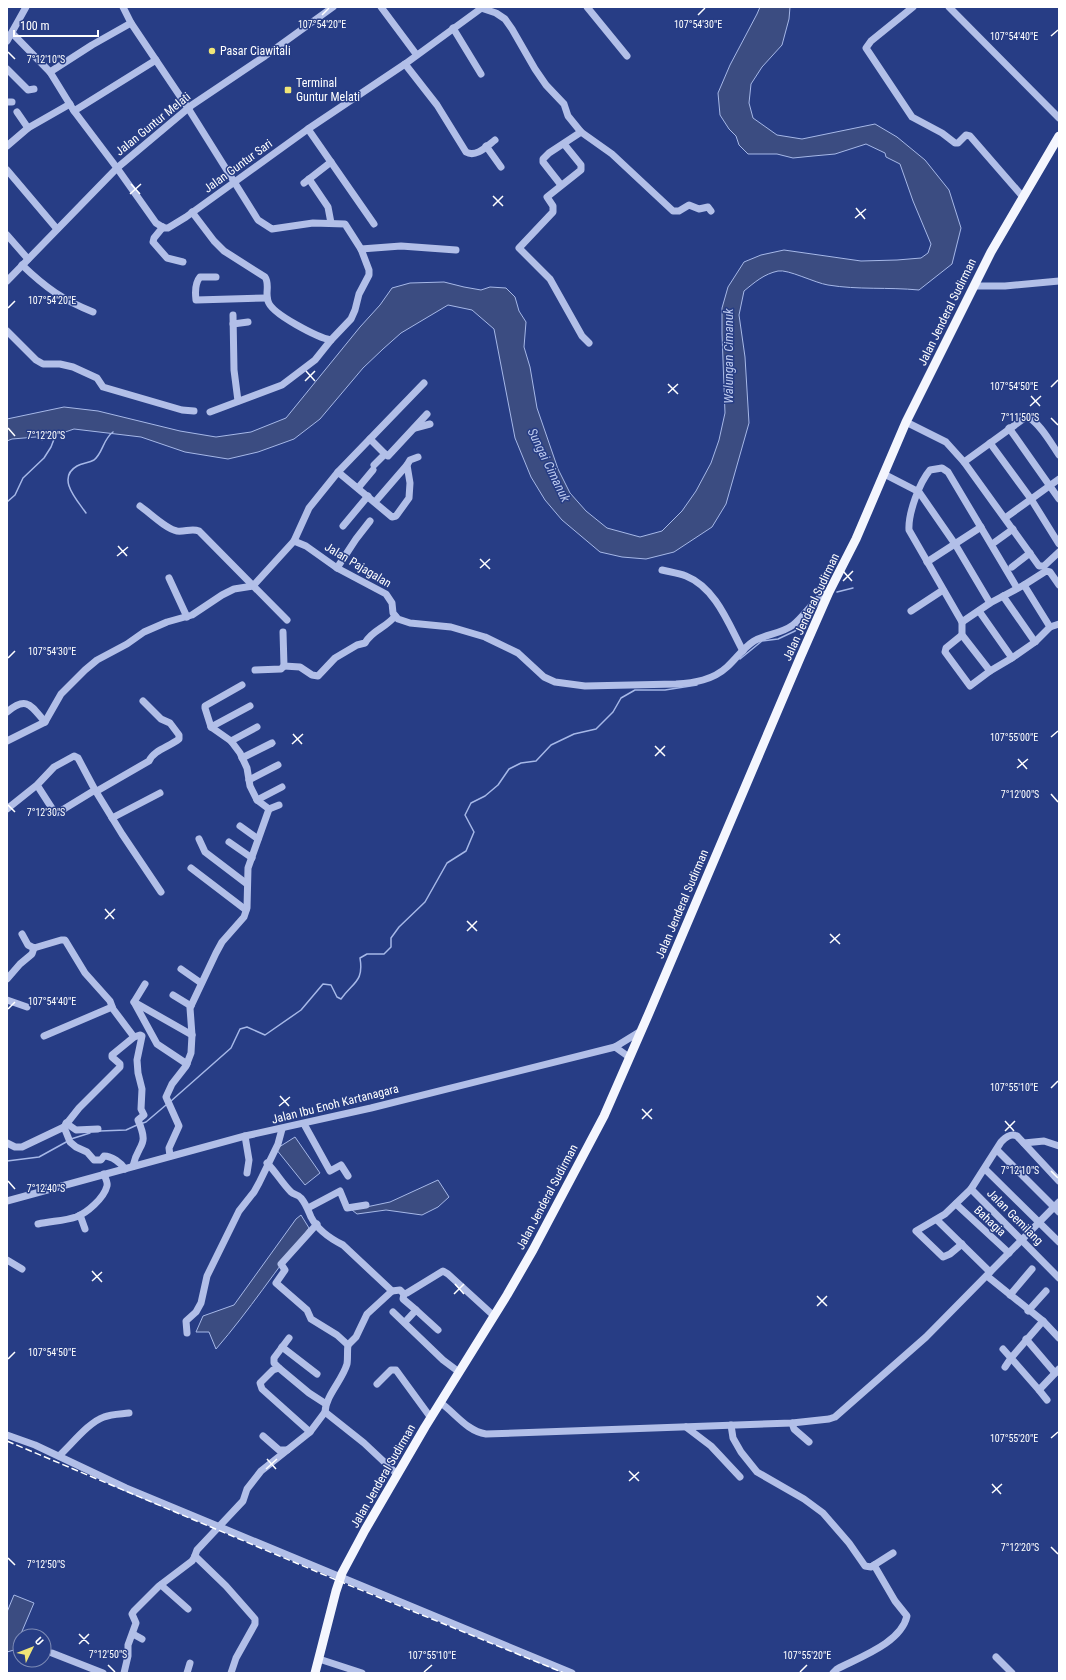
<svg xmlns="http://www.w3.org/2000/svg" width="1066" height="1680" viewBox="0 0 1066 1680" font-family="'Roboto Condensed',sans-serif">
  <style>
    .water { fill: #3b4c81; stroke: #a6b8e8 }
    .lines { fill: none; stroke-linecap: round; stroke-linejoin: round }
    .stream { stroke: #a6b8e8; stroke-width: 1.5 }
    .minor { stroke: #b2bfe8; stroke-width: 7 }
    .major { stroke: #f4f6fe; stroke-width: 9 }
    .rail { stroke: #fff; stroke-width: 1.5; stroke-dasharray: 7 3; stroke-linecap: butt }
    .ticks { fill: none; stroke: #fff; stroke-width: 1.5 }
    .poi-dot { fill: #f0e577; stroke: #273d85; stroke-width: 1.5 }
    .labels { text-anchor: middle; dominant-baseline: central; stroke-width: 3; stroke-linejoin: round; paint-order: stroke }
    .poi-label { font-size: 12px; fill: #fff; stroke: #273d85; text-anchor: start }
    .street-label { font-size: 12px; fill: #fff; stroke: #273d85 }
    .water-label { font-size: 13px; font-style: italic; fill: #bdcaef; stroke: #273d85 }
    .ticks-label { font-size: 10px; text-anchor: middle; fill: #fff; stroke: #273d85; stroke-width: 3; stroke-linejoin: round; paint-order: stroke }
  </style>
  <rect width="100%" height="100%" fill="#273d85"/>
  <g class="water">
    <path d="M760,7H790L789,19L782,45L762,67L751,84L749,103L753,118L777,135L802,139L875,124L897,137L925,160L949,190L961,228L952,264L919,290C888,287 858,290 828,285C815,283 788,269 778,271C764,274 755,282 744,291L739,315L745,357L749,423L726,504L712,527L674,552L646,559L622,557L600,552L562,520L545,500L531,477L515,438L494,329L472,310L448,305L401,333L383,349L363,368L320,419L294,439L258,452L228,459L185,452L141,437L74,429L42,440L36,437L12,439L7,441V419L64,407L98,411L180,431L216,437L251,432L286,418L360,327L380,305L392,288L410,283L444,282L464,287L481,290L490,287L506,288L515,297L519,311L526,322L524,347L530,367L537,408L558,469L570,493L586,511L607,528L640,537L662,531L682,511L696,491L711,463L719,440L725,413L722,334V308L728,287L744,262L761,255L784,250L861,261L897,260L921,258L928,253L931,244L913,201L900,164L886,157L885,153L866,144L835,154L813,156L793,158L777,154H748L739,145L736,136L729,129L720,115L718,93L730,65L757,14Z"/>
    <polygon points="295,1137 320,1173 305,1185 276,1149"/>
    <polygon points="438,1180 449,1197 438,1207 422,1215 386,1210 357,1214 352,1210 390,1202"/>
    <path d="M301,1215L309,1228C277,1268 249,1311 216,1349L209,1332H196L203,1316L234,1305L296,1219Z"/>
    <polygon points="14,1595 34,1603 20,1636 20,1652 14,1650 7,1652 7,1612"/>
  </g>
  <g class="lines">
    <g class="stream">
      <polyline points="7,502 15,495 23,478 44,458 51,447 56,434"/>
      <path d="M86,513C77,500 56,478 77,466C82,463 89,463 94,460C103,453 103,439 113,432"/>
      <polyline points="837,592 853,588"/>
      <polyline points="812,610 821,602"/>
      <polyline points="740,659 762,641 778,639 795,631 809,613"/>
      <path d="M171,1101L231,1048L240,1029L247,1027L265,1035L301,1010L323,984L331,985L337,997L341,999C353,982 364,982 360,958L367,954H384L391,947V938L399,927L425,902L447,863L466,851L474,832L465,815L471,803L485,796L498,785L509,769L521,763L536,761L551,745L574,734L596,729L613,712L621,698L635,690H665L697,685"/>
      <polyline points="143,1123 146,1122 166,1105"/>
      <polyline points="100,1131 126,1130 137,1125"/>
      <polyline points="71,1139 90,1133"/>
      <polyline points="7,1161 39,1157 68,1141"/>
    </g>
    <g class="minor">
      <polyline points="123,7 131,23 188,108 258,220 272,229 313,223 345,224 361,249 369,270 369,275 359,294 355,310 351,319 331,340 315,360 282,385 210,412"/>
      <polyline points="381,7 416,54"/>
      <polyline points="587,7 627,56"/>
      <polyline points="913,7 871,41 866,48 912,117 942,133 955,143 958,143 966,135 970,136 1023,197"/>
      <polyline points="949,7 1059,118"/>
      <polyline points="481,8 496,13 505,19 512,29 535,69 546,85 564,104 568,116 581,132 612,154 673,211 679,211 689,205 699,209 708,207 711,211"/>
      <polyline points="453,28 481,74"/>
      <polyline points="12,33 50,72 74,111 117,168 156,223 164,228 168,228 186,217 308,129 405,64 483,7"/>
      <polyline points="7,41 26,7"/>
      <path d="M405,64L437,105L466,152C476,158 487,146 495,140"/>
      <polyline points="7,69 28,90 34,89"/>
      <polyline points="50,72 92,45 131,23"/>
      <polyline points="7,102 12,102"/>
      <polyline points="74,111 156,60"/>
      <polyline points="17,112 28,128"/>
      <polyline points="308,129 374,224"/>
      <polyline points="564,144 581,165 581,170 547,197 553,206 553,212 519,248 550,279 582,336 589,343"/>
      <polyline points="7,146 28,128 70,104"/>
      <polyline points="486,146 501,167"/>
      <polyline points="7,170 57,229"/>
      <polyline points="309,179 328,207 331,223"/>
      <polyline points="304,183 331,162"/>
      <polyline points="561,185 543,162 543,159 549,153 581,132"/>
      <path d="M192,212L214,241L224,251L265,277C270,284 265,293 268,301C271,314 319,338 331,340"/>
      <polyline points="163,227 154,238 153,242 167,258 183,262"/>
      <polyline points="7,235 28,259"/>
      <polyline points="361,249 401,246 456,250"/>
      <path d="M22,265C46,288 63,300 93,312"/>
      <path d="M216,277H200C195,283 195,292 196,300L267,298"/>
      <polyline points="7,281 117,168 192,105 265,56 333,7"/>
      <polyline points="974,286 1005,286 1059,281"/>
      <polyline points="233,315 234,370 238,401"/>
      <polyline points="233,324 248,322"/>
      <polyline points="7,331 36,360 43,364 60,364 73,367 97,378 103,387 182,410 194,411"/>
      <polyline points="906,422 946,442 964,462 1039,566 1044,566 1059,552"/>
      <polyline points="415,428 430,424"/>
      <polyline points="1009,428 1059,499"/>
      <polyline points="370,439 385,454 374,465"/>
      <polyline points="990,443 1031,499 1059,544"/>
      <polyline points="385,454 388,456 427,414"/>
      <path d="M964,462L1026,417C1038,419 1052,445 1059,455"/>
      <polyline points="407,465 410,460 418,457"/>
      <polyline points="338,472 424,383"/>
      <polyline points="884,474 919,492 955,544 990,603"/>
      <polyline points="358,488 373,470"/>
      <path d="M140,506C150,513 166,529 177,531C185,532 192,528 199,531L287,620"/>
      <polyline points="1005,518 1059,479"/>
      <polyline points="343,526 368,496"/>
      <polyline points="294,541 309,508 338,472 392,517 396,516 409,498 410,483 407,465 375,502"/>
      <polyline points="995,542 1013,529"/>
      <polyline points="927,562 981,527"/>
      <polyline points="1012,567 1030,553"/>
      <polyline points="337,568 356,539 370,521"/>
      <path d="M662,570C670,572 678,573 686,576C716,588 729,625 743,651"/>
      <polyline points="169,578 187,617"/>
      <polyline points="1024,585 1050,627"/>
      <polyline points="1003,596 1035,642"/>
      <polyline points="911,611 943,590"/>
      <polyline points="979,611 1012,658"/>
      <polyline points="962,622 990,603 1024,585 1046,571 1050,572 1059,585"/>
      <path d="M283,632L284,666L300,667L312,675L318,676L335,658L357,645L365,643C372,630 386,628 395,616"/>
      <polyline points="962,635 946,648 945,652 970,686 990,671 1012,658 1035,642 1050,627 1059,624"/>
      <polyline points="255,670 281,669 284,666"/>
      <path d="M990,671L962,635V622L909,530C908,514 919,483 930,470L942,468L948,472L1017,588"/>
      <path d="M7,712C27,695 31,706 45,722"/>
      <polyline points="211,727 250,706"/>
      <path d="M7,741L45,722L61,694L85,670L97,660L127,644L144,632L167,622L192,615L222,595L234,589L253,586L294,541L306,546L337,568L386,594L392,603L393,613L398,619L410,623L451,627L485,637L518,653L544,677L555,682L585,686L676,684C694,683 713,680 727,667C736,659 743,648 754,641C766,634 781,634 793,625C806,615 813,599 829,592"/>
      <polyline points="231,741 257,727"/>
      <polyline points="242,758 272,743"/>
      <polyline points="249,780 278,765"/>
      <polyline points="95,790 122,834 161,892"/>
      <path d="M97,791L149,761C154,750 169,747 179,739V735L170,723L161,719L143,701"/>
      <polyline points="257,800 282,787"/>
      <polyline points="7,809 37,785 55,813 59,812 95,790 78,758 74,756 54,767 37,785"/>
      <polyline points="269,809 279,805"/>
      <polyline points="112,818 160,793"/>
      <polyline points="240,826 258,839"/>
      <polyline points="199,839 205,852 247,884"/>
      <polyline points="229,842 252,858"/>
      <polyline points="191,868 246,910"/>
      <path d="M22,934L28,945L34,948L61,940H65L85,973L110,1001L113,1009L134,1037L140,1035L142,1036L137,1060L138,1073L142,1089L141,1109L144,1115L138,1120C150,1148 138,1142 133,1166"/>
      <polyline points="181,969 201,983"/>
      <polyline points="7,979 20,964 32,954 34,948"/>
      <polyline points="173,995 191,1006"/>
      <polyline points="7,1000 27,1007"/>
      <polyline points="134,1002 145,984"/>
      <polyline points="44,1036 112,1007"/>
      <polyline points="615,1047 629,1057"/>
      <polyline points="187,1064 157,1044 134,1002 192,1035"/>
      <polyline points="66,1123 76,1130 98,1129"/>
      <polyline points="304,1124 330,1171 341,1165 348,1176"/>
      <polyline points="245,1136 249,1160 247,1173"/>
      <polyline points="7,1143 15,1147 22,1147 64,1127"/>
      <polyline points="1024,1143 1044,1141 1059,1146"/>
      <polyline points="997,1150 1059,1212"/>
      <polyline points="170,1156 169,1148 179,1126 166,1097 172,1084 186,1066 191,1053 192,1035 190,1008 216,953 222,942 244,917 247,908 248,868 269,809 257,800 250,786 247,768 240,753 231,741 211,727 205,708 205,706 242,685"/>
      <path d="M267,1163C276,1172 282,1183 291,1192C294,1195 298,1194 301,1198C306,1204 308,1210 311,1217C317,1229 331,1239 343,1245L392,1291"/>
      <path d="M125,1169C121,1163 112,1156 104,1156L101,1160H94L87,1152L76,1147L70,1142L64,1127L79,1108L120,1067V1064L112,1057V1055L134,1037"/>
      <polyline points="985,1169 1059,1242"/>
      <polyline points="971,1189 1059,1278"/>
      <polyline points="7,1201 245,1136 371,1108 615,1047 641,1031"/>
      <polyline points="956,1204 1009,1253"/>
      <polyline points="308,1208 340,1191 347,1208 366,1205"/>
      <polyline points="80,1215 85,1229"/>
      <polyline points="937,1220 990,1272"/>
      <path d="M38,1224C51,1221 64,1221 76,1217C87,1213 104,1198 107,1186C108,1182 105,1178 104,1174"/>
      <polyline points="317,1224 281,1264 285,1270 276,1283 307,1310 311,1319 337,1335 348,1345"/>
      <path d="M962,1244L950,1254L943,1257L916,1231L945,1214L971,1189L1001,1142C1005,1138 1010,1133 1017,1136L1059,1181"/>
      <polyline points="7,1260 22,1269"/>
      <polyline points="987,1276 1043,1321 1059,1338"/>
      <polyline points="404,1294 403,1299 416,1310"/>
      <polyline points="1010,1295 1032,1269"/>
      <polyline points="1028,1311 1046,1291"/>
      <polyline points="393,1312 443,1360 459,1372"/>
      <polyline points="1043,1321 1011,1358 1039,1390 1059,1369"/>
      <polyline points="405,1322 416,1310 438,1330"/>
      <polyline points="187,1333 186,1321 196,1312 201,1303 207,1276 239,1211 254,1192 259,1183 278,1144 282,1129"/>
      <polyline points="1026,1339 1055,1373"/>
      <polyline points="282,1347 317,1374"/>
      <polyline points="1003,1349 1011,1358 1005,1367"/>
      <polyline points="279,1368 274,1363 274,1358 289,1338"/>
      <polyline points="377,1384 391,1370 396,1370 431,1418"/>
      <polyline points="1039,1390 1047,1400"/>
      <path d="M441,1403C456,1414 467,1431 486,1434L792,1423L829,1419L835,1417L926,1337L1059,1202"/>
      <path d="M325,1412C326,1395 342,1381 347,1364C348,1358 347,1351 348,1345L356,1337L367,1314L392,1291L400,1290L404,1294L407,1293L443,1271L448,1274L494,1316"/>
      <polyline points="792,1423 794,1429 809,1442"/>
      <polyline points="731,1425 733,1438 741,1452 757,1472 804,1499 823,1513 849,1543 865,1566 871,1567 893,1553"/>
      <polyline points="686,1427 711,1446 740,1477"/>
      <polyline points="310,1432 262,1389 260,1383 273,1370 279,1368 309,1393 326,1404"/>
      <polyline points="7,1435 35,1445 126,1488 572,1673"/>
      <polyline points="263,1436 279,1450 287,1450"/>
      <path d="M59,1456C72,1444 89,1422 104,1417C111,1414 121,1414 129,1413"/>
      <polyline points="195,1556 226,1586 255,1619 255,1624 236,1658 231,1673"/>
      <polyline points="161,1585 188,1609"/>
      <polyline points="133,1634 142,1639"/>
      <polyline points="52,1653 103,1673"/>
      <polyline points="996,1657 1012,1673"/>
      <polyline points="319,1659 362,1673"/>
      <polyline points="124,1673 128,1656 128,1645 136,1623 132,1614 134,1611 159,1586 192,1561 194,1558 197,1550 243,1501 247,1489 261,1471 310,1432 325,1412 364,1443 397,1474"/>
      <polyline points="187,1673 190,1663"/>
      <path d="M833,1673L837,1669C860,1657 901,1643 907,1616L895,1601L874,1565"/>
    </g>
    <polyline class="major" points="315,1673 336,1591 342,1573 365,1530 425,1427 507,1295 533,1250 604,1116 649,1013 800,658 829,592 856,539 906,422 991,252 1059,136"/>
    <polyline class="rail" points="7,1441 334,1579 564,1673"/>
  </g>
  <path class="ticks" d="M322,15L329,8M698,15L705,8M1051,36L1058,30M8,52L15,59M131,184L140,194M130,194L141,184M493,196L503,206M493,206L503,196M856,208L865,219M855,218L866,209M8,308L15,301M306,371L315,381M305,381L315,371M668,384L678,394M1051,387L1058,380M668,393L678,384M1031,396L1040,406M1030,406L1041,396M1051,418L1058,425M8,428L15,436M118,546L127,556M117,556L128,547M480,559L490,569M480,568L490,559M843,571L852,581M843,581L853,571M8,658L15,651M293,734L302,744M1051,737L1058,731M292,744L303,734M655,746L665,756M655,756L665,746M1018,759L1027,769M1017,768L1028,759M1051,794L1058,802M8,805L15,812M105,909L114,919M105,919L115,909M467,921L477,931M467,931L477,921M830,934L840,944M830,943L840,934M8,1009L15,1002M1051,1088L1058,1081M280,1096L289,1106M279,1106L290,1097M642,1109L652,1119M642,1119L652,1109M1005,1121L1014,1131M1005,1131L1015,1121M1051,1171L1058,1178M8,1181L15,1189M92,1271L102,1282M92,1281L102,1272M455,1284L464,1294M454,1294L464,1284M817,1296L827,1306M817,1306L827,1296M8,1359L15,1352M1051,1438L1058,1432M267,1459L276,1469M266,1469L277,1459M629,1471L639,1481M629,1481L639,1472M992,1484L1001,1494M992,1493L1002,1484M1051,1547L1058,1554M8,1558L15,1565M79,1634L89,1644M79,1644L89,1634M108,1665L115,1672M424,1672L432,1665M800,1672L807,1665"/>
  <g class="poi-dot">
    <circle cx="212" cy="51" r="4"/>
    <rect x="284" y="86" width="8" height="8" rx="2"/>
  </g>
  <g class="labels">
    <g class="poi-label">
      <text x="220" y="51">Pasar Ciawitali</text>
      <text x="296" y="83">Terminal<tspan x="296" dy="14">Guntur Melati</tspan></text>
    </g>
    <g class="street-label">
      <text transform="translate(153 124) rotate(-39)">Jalan Guntur Melati</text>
      <text transform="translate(238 166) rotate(-36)">Jalan Guntur Sari</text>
      <text transform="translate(947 312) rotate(-64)">Jalan Jenderal Sudirman</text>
      <text transform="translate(358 565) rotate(31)">Jalan Pajagalan</text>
      <text transform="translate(811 607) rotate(-65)">Jalan Jenderal Sudirman</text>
      <text transform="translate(682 904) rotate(-67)">Jalan Jenderal Sudirman</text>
      <text transform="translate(335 1104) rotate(-14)">Jalan Ibu Enoh Kartanagara</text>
      <text transform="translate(547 1197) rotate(-62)">Jalan Jenderal Sudirman</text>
      <text transform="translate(1015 1217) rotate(45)">Jalan Gemilang</text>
      <text transform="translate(990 1221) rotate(43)">Bahagia</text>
      <text transform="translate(383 1476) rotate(-60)">Jalan Jenderal Sudirman</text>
    </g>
    <g class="water-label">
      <text transform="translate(728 356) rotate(-90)">Walungan Cimanuk</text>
      <text transform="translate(549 465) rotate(64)">Sungai Cimanuk</text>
    </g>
  </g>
  <g class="ticks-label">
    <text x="322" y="28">107°54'20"E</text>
    <text x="698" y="28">107°54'30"E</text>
    <text x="1014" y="40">107°54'40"E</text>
    <text x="46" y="63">7°12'10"S</text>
    <text x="52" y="304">107°54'20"E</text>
    <text x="1014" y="390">107°54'50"E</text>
    <text x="1020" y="421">7°11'50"S</text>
    <text x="46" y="439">7°12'20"S</text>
    <text x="52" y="655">107°54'30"E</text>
    <text x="1014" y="741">107°55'00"E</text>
    <text x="1020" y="798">7°12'00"S</text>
    <text x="46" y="816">7°12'30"S</text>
    <text x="52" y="1005">107°54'40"E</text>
    <text x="1014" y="1091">107°55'10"E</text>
    <text x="1020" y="1174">7°12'10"S</text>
    <text x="46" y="1192">7°12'40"S</text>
    <text x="52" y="1356">107°54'50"E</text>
    <text x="1014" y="1442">107°55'20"E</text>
    <text x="1020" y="1551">7°12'20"S</text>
    <text x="46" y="1568">7°12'50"S</text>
    <text x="108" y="1658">7°12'50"S</text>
    <text x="432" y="1659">107°55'10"E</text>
    <text x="807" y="1659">107°55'20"E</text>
  </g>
  <rect width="1066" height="1680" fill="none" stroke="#ffffff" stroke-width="16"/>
  <g transform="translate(32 1648) rotate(47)"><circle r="19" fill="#273d85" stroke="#7d8bb6"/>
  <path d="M0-3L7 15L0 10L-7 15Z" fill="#f0e577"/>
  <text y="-6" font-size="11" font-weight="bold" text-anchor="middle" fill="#ffffff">U</text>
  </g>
  <path d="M14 30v6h84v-6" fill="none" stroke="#ffffff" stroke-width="2"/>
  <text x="20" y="30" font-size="12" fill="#ffffff" stroke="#273d85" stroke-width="3" paint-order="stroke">100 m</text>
</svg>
